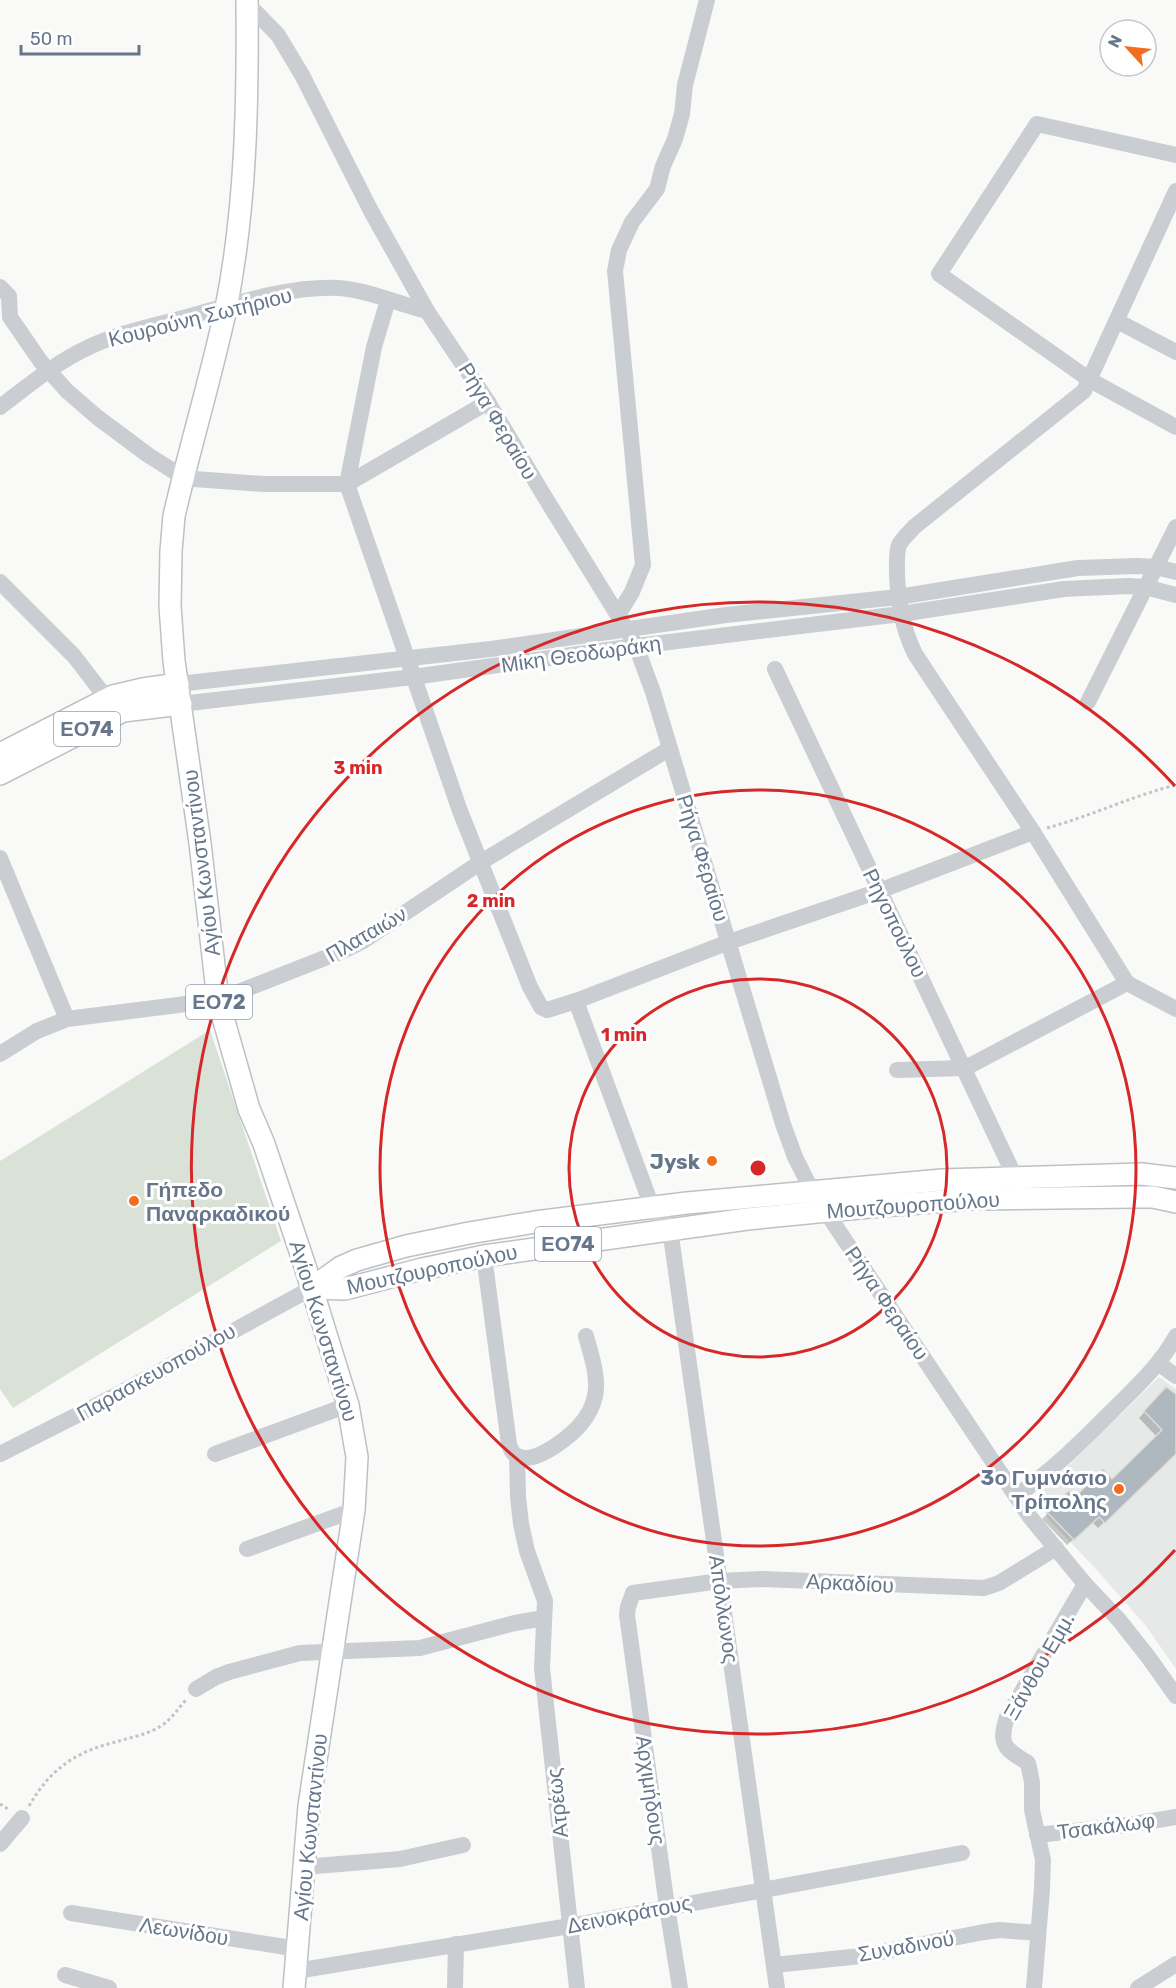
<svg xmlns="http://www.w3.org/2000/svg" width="1176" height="1988" viewBox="0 0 1176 1988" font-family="Rubik,sans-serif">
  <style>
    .built { fill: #e7e9e8 }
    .green { fill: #dae2d8 }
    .shadow { fill: #0003 }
    .building { fill: #afb7bf; stroke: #dbdcd9; stroke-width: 1.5 }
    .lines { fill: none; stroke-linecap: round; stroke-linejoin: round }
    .major-casing { stroke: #bdc0c5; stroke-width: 24 }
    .path { stroke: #c1c3c6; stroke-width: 3; stroke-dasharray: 3 3; stroke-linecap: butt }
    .minor { stroke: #cacdd1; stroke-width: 16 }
    .major { stroke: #fff; stroke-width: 21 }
    .ring { fill: none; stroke: #d62828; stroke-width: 3 }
    .poi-dot { fill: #f16e20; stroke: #fff; stroke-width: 2 }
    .labels { text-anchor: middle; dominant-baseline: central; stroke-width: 6; stroke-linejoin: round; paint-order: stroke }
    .shield { fill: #fff; stroke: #949fae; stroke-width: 1.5 }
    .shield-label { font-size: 20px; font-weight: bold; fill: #66768b }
    .street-label { font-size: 21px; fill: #66768b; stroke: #fff }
    .poi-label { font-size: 21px; font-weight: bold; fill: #66768b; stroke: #fff; text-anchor: end }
    .centre { fill: #d62828; stroke: #fff; stroke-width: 3 }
    .ring-label { font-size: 18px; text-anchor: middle; font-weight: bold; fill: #d62828; stroke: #fff; stroke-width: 6; stroke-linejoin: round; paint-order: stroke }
  </style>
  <rect width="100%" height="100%" fill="#f9faf7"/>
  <polygon class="built" points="1159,1377 1176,1389 1176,1669 1146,1626 1096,1569 1050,1521 1036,1497"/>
  <polygon class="green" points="210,1030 281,1241 13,1408 0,1389 0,1161"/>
  <polygon class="shadow" points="1160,1395 1176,1396 1176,1453 1098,1528 1092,1522 1067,1545 1042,1519 1069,1493 1075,1499 1112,1481 1157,1437 1139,1418"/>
  <polygon class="building" points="1166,1387 1176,1394 1176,1454 1105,1523 1099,1517 1074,1540 1047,1512 1069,1491 1075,1497 1103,1469 1112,1479 1162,1430 1144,1411"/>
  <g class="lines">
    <defs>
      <g id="major">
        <path d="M247,0C248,102 246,208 226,308C211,378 190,446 174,516L171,551L170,606L174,661L200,843L218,1000L249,1109L264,1144L304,1263L348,1405L357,1457L354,1510L309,1806L294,1988"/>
        <polyline points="0,754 113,696 143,689 178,684"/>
        <polyline points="0,774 123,711 181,704"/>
        <polyline points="312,1288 341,1267 357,1260 406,1246 469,1233 535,1222 687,1203 942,1180 1142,1174 1176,1178"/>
        <polyline points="312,1288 345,1289 422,1269 484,1256 747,1219 869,1207 971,1199 1135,1197 1153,1197 1176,1202"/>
      </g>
    </defs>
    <use href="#major" class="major-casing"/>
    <g class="path">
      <path d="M1047,828C1091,816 1132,796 1176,785"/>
      <polyline points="0,1804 8,1809"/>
      <path d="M29,1806C49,1771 73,1753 112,1743C128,1738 147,1735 161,1726C172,1719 178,1708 187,1699"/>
    </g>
    <g class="minor">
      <polyline points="244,0 278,35 302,75 371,211 427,311 488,402 543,494 627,630 636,646 653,692 783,1124 795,1157 812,1191 1030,1517 1085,1584 1119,1620 1149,1658 1176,1696"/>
      <polyline points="1176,155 1037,124 939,274 1090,380 1176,427"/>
      <polyline points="0,287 9,296 10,317 41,362 67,391 97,417 148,455 175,472 194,479 264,484 347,484 488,402"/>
      <polyline points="388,300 374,347 347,484 460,811 530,987 541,1007 547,1010 576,1001 729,942 879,891 1033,832 1127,983 1176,1009"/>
      <polyline points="1117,321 1176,352"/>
      <path d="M0,407C28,386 55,363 87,348C118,333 153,326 187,317C235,304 287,286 338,288C368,290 398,304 427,311"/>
      <polyline points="0,582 74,656 107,699"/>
      <polyline points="618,615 632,592 643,565 615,271 619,250 632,222 657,189 663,166 675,139 682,114 685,85 707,0"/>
      <polyline points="775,669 1015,1177"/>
      <polyline points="178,684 491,649 726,615 898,597 1078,568 1137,566 1156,567 1176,572"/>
      <polyline points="1088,702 1176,527"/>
      <polyline points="181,704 413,677 636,646 901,614 1064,589 1128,586 1145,587 1176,595"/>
      <path d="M1033,832L915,654C902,627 898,602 897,573C897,563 896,554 899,545C903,538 909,533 914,527L1084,391L1176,191"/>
      <polyline points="0,858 67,1019"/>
      <polyline points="576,1001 652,1207 670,1229 777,1988"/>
      <polyline points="0,1054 37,1031 67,1019 218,1000 345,950 363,941 481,862 669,749"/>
      <polyline points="897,1070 964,1068 973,1064 1127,983"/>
      <path d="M484,1256L509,1444C518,1479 568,1439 580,1425C587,1417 593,1406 595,1396C599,1377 591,1355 586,1336"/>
      <polyline points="1158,1363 1176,1376"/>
      <polyline points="0,1454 109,1399 312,1288"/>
      <polyline points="215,1454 348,1405"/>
      <polyline points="517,1456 518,1497 521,1524 527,1551 545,1601 542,1668 577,1988"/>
      <path d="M1016,1496C1052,1471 1082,1441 1113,1410C1136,1387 1160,1365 1176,1336"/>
      <polyline points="247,1549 354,1510"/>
      <polyline points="196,1689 216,1677 229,1672 300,1653 420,1648 515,1623 544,1618"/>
      <polyline points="1037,1835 1129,1825 1176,1817"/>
      <polyline points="0,1844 22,1818"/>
      <polyline points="304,1867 400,1859 463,1845"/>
      <polyline points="71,1913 298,1949"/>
      <polyline points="774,1965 861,1956 984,1932 999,1930 1038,1933"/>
      <polyline points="296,1971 570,1926 962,1853"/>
      <polyline points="65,1975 109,1988"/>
      <polyline points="455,1988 456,1944"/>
      <polyline points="680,1988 667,1907 627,1615 628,1607 633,1593 720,1581 761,1579 984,1588 999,1583 1056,1548"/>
      <path d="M1034,1988L1042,1889L1043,1860L1032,1810V1782L1028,1763C1005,1749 998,1745 1007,1717L1085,1584"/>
      <polyline points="1138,1988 1176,1964"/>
    </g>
    <use href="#major" class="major"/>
  </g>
  <g class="ring">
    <circle cx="758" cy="1168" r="189"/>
    <circle cx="758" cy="1168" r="378"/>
    <path d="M1175 1550A566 566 0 1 1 1175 786"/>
  </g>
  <g class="poi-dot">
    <circle cx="712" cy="1161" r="6"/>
    <circle cx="134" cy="1201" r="6"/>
    <circle cx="1119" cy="1489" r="6"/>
  </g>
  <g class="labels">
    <g class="shield">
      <rect x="54" y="712" width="66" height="34" rx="4.5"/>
      <rect x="186" y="985" width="66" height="34" rx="4.5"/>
      <rect x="535" y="1227" width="66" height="34" rx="4.5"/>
    </g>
    <g class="shield-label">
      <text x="87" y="729">ΕΟ74</text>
      <text x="219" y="1002">ΕΟ72</text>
      <text x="568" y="1244">ΕΟ74</text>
    </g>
    <g class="street-label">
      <text transform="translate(200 317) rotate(-14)">Κουρούνη Σωτήριου</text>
      <text transform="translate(498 421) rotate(59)">Ρήγα Φεραίου</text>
      <text transform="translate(581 654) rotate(-8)">Μίκη Θεοδωράκη</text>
      <text transform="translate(703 858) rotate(73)">Ρήγα Φεραίου</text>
      <text transform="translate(201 863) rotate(-97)">Αγίου Κωνσταντίνου</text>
      <text transform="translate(895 923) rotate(64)">Ρηγοπούλου</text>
      <text transform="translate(366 934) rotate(-30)">Πλαταιών</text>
      <text transform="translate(913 1205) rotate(-4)">Μουτζουροπούλου</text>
      <text transform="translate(432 1269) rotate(-12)">Μουτζουροπούλου</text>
      <text transform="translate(887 1303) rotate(56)">Ρήγα Φεραίου</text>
      <text transform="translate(324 1331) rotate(73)">Αγίου Κωνσταντίνου</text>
      <text transform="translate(156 1372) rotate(-29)">Παρασκευοπούλου</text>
      <text transform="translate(850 1583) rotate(3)">Αρκαδίου</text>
      <text transform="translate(724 1609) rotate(82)">Απόλλωνος</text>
      <text transform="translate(1039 1666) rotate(-60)">Ξάνθου Εμμ.</text>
      <text transform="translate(651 1790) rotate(82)">Αρχιμήδους</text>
      <text transform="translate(557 1803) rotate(-96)">Ατρέως</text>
      <text transform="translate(1106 1826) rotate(-7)">Τσακάλωφ</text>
      <text transform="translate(310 1827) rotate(-84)">Αγίου Κωνσταντίνου</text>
      <text transform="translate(629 1914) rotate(-11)">Δεινοκράτους</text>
      <text transform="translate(184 1931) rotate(9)">Λεωνίδου</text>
      <text transform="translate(906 1946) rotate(-10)">Συναδινού</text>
    </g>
    <g class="poi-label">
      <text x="700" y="1161">Jysk</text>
      <text x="146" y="1189" text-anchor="start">Γήπεδο<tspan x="146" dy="24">Παναρκαδικού</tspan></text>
      <text x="1107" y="1477">3ο Γυμνάσιο<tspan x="1107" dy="24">Τρίπολης</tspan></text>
    </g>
  </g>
  <circle cx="758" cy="1168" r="9" class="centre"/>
  <g class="ring-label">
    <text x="358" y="774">3 min</text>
    <text x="491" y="907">2 min</text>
    <text x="624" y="1041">1 min</text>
  </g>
  <g transform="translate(1128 48) rotate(297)"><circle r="28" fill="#ffffff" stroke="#c2c8d1" stroke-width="1.5"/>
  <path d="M0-4.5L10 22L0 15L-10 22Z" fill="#f16e20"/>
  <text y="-9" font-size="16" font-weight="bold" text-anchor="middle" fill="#66768b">N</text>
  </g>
  <path d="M21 45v9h118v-9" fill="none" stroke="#66768b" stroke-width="3"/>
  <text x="30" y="45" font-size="18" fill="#66768b" stroke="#ffffff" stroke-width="4.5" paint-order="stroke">50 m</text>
</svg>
